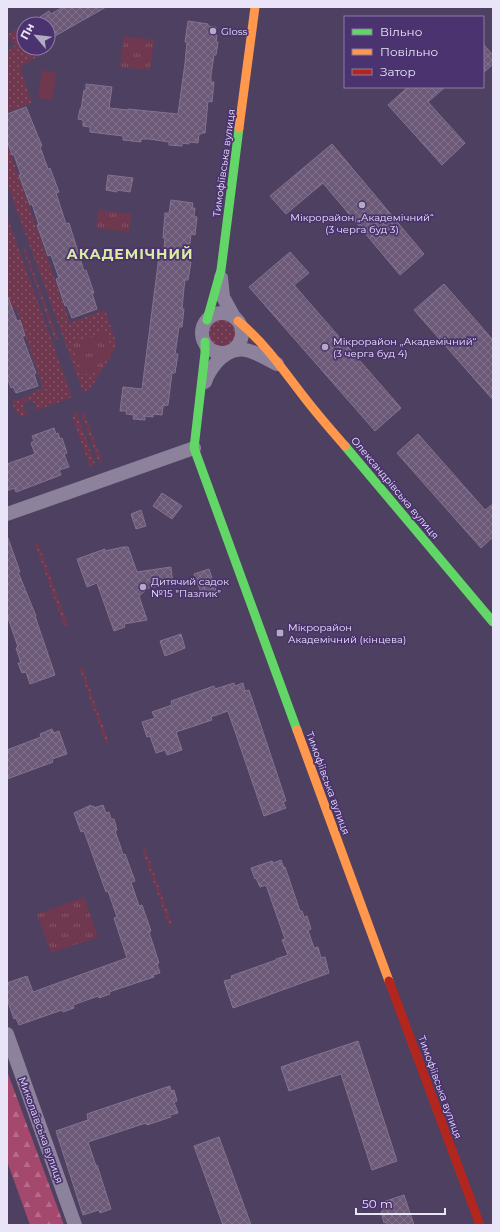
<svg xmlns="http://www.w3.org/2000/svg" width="500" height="1232" viewBox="0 0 500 1232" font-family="Montserrat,sans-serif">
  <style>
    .grass { fill: url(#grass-dots) }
    .forest { fill: url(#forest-firs) }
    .park { fill: url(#park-tufts) }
    .garden { fill: #70384f }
    .building { fill: url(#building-cross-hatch); stroke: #83738e }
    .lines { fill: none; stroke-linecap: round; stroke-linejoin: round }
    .street { stroke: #8c829b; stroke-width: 14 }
    .fast { stroke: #63d668; stroke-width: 9 }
    .slow { stroke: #ff974d; stroke-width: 9 }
    .jam { stroke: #b3261e; stroke-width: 9 }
    .poi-dot { fill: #b3abc4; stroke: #4b336f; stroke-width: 1.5 }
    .labels { text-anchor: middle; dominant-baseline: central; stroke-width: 3.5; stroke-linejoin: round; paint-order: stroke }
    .poi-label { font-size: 10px; fill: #eae4f9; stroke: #4b336f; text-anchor: start }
    .street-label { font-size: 10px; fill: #eae4f9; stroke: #4b336f }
    .district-label { font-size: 14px; font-weight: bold; letter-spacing: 1px; fill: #d9eca1; stroke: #4b336f }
  </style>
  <defs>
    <pattern id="grass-dots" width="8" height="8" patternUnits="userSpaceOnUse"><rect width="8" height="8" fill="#70384f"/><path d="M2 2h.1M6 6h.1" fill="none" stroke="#855569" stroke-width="1.8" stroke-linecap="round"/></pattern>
    <pattern id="forest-firs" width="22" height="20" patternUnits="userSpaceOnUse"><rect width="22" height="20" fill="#a5486e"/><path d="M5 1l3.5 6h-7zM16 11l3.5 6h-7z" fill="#b66b8b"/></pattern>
    <pattern id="park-tufts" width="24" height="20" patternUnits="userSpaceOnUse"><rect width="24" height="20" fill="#70384f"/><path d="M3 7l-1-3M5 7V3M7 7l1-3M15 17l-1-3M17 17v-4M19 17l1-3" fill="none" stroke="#855569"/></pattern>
    <pattern id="building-cross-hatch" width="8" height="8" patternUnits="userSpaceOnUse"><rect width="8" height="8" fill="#6c5978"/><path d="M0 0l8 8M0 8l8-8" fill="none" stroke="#81718c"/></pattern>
  </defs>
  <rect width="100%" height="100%" fill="#4e4061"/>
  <g class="grass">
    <polygon points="24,25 24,48 38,48 41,54 20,67 32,103 7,112 7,52 15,45 7,35"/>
    <polygon points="7,143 70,323 105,310 116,342 114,351 90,389 83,392 7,183"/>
    <polygon points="7,216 72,397 35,411 36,404 30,400 25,402 23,409 29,414 22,416 16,412 12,402 32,395 32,393 43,388 16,308 7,310"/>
    <polygon points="25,248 58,339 55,340 23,249"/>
    <circle cx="222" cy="333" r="15"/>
    <polygon points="76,410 95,464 90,466 73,419 74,413"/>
    <polygon points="84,412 102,461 99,462 81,414"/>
    <polygon points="38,543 68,625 64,626 35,544"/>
    <polygon points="79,667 82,667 109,743 106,744"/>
    <polygon points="145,848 172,924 169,926 142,849"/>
  </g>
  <polygon class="forest" points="7,1071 64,1225 30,1225 7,1161"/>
  <g class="park">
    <polygon points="124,36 154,40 150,70 120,67"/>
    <polygon points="99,210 131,214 129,232 96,228"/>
    <polygon points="105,331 112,348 98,371 83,375 72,343"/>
    <polygon points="84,897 98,937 51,953 37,914"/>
  </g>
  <polygon class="garden" points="42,70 56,73 53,100 38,98"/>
  <g class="building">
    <polygon points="63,7 106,7 48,40 48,24 33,24 41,19 40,17 49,11 51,14"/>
    <polygon points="188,21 208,24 208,26 216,27 215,35 217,35 216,42 218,42 216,55 214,55 211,75 211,82 214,82 212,102 208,101 205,133 202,133 201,134 199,134 198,143 189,142 189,144 182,143 182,146 169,145 169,142 149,139 141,139 141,142 123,140 123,136 90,132 90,127 83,126 83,120 78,119 80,109 81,109 84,90 86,91 86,84 112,87 109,108 128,110 128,109 178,114 185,63 187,42 185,42"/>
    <polygon points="483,44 493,55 493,64 483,73"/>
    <polygon points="408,87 445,87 428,102 465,143 442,165 388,105"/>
    <polygon points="26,107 42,146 40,147 48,169 50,168 59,192 56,193 66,224 69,223 84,271 86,270 94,293 92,293 97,309 72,318 67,305 65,306 56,279 59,278 51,255 48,256 37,225 39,225 32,204 30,205 19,175 21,175 14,155 12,155 7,140 7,114"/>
    <polygon points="332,144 424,254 400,275 323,183 286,214 270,196"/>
    <polygon points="108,175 133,178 130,192 117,190 117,192 106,190"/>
    <polygon points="171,200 193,203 192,208 195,208 194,216 197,217 195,235 191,234 190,243 188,262 191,262 188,280 185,280 184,288 182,309 184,309 182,327 179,327 178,334 175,354 178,354 175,373 172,373 168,405 163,406 162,415 153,414 153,417 145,416 145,420 133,419 134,415 126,414 127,411 120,411 123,387 142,389 159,256 163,257 165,238 163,238 165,213 169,213"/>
    <polygon points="290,252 309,273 294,285 401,408 375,431 249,287"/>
    <polygon points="444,284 493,340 493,400 414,310"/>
    <polygon points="7,297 8,297 17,321 20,320 25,336 22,336 36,373 34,374 38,386 16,393 13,387 11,388 7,377"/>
    <polygon points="54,428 56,434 58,433 60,439 62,438 67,453 64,454 69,467 59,470 61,475 16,492 14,488 7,491 7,464 35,454 31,443 34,441 32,436"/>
    <polygon points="418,434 485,510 493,504 493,537 481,548 397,453"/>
    <polygon points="162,493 182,506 172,519 153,506"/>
    <polygon points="141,510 146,526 136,529 131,514"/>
    <polygon points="8,538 20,572 18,572 36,616 35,616 55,675 30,684 26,672 22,673 18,663 21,663 16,648 18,647 7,615 7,539"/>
    <polygon points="123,547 128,547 137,572 171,567 173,584 148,588 139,596 147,620 124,624 125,627 114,631 97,583 87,587 77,559 105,549 105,551"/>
    <polygon points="209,569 216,590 202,595 194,574"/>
    <polygon points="181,634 185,648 165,656 160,641"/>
    <polygon points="234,683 235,686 243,683 245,691 249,690 286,801 283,802 286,808 264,816 228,711 211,717 212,720 176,732 182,750 167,755 165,750 156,753 150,736 147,737 142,722 155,718 152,712 172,705 171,701 214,686 215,689"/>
    <polygon points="52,729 54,733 59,731 67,754 52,759 53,762 7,779 7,750 41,737 40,734"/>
    <polygon points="91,805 92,807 94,806 94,808 103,805 106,813 109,812 111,819 114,819 117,830 115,831 120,845 123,855 125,854 135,881 131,882 139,906 142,905 151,931 149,932 159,963 157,964 160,973 153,975 154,977 109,992 110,994 99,998 98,996 73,1005 74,1008 63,1012 62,1010 19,1025 16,1018 14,1019 7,999 7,983 27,976 33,992 127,958 114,918 117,917 108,891 106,892 84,831 81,832 74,813"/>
    <polygon points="281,860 284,868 285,867 300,911 302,911 304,917 307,916 311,929 308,930 314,948 318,947 321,958 325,957 329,973 233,1008 224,981 232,979 231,976 276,960 276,959 288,955 282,940 285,939 266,885 260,887 256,878 255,879 251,868 272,861 273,863"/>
    <polygon points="358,1041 397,1161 372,1170 341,1074 289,1091 281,1067"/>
    <polygon points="170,1086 171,1091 174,1090 177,1101 174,1102 178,1113 170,1115 171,1117 147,1125 146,1123 88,1142 96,1166 97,1165 111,1209 100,1213 99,1210 83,1215 56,1131 88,1120 87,1114"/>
    <polygon points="219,1137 251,1225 223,1225 194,1146"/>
    <polygon points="404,1195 414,1225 387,1225 386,1222 384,1223 381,1212 383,1211 380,1203"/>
  </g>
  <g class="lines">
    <g class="street">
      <polyline points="221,278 223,297 234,317"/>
      <circle cx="222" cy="333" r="20"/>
      <path d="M205,382C207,375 211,369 216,363C237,339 254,352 277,364"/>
      <polyline points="7,514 194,448"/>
      <polyline points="7,1034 75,1225"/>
    </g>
    <g class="fast">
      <polyline points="207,320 221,270 239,128"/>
      <polyline points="205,342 205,353 194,448 297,730"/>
      <polyline points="345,446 493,622"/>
    </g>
    <g class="slow">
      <polyline points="239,128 255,7"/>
      <path d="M238,321C265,343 283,370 304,397C317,414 331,430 345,446"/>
      <polyline points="297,730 389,981"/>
    </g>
    <polyline class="jam" points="389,981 480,1225"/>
  </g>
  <g class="poi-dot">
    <circle cx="213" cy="31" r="4"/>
    <circle cx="362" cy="205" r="4"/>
    <circle cx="325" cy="347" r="4"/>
    <circle cx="143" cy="587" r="4"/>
    <rect x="276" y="629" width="8" height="8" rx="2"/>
  </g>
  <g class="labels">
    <g class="poi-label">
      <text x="221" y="31">Gloss</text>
      <text x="362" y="217" text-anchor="middle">Мікрорайон „Академічний“<tspan x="362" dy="12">(3 черга буд 3)</tspan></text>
      <text x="333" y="341">Мікрорайон „Академічний“<tspan x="333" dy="12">(3 черга буд 4)</tspan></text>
      <text x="151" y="581">Дитячий садок<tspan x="151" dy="12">№15 "Пазлик"</tspan></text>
      <text x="288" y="627">Мікрорайон<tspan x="288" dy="12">Академічний (кінцева)</tspan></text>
    </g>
    <g class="street-label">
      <text transform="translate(224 163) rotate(-82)">Тимофіївська вулиця</text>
      <text transform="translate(395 488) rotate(50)">Олександрівська вулиця</text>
      <text transform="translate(328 783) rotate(70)">Тимофіївська вулиця</text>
      <text transform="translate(440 1087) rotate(70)">Тимофіївська вулиця</text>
      <text transform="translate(41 1130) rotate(70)">Миколаївська вулиця</text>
    </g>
    <g class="district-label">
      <text x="130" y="254">АКАДЕМІЧНИЙ</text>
    </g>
  </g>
  <rect width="500" height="1232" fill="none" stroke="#eae4f9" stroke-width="16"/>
  <rect x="344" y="16" width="140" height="72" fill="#4b336f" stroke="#8b7aa6"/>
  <rect x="352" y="29" width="20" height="6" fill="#63d668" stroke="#8b7aa6"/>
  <text x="380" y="36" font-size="12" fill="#eae4f9">Вільно</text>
  <rect x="352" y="49" width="20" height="6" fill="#ff974d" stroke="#8b7aa6"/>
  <text x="380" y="56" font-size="12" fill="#eae4f9">Повільно</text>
  <rect x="352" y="69" width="20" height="6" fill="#b3261e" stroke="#8b7aa6"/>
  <text x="380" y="76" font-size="12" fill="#eae4f9">Затор</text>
  <g transform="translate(36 36) rotate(298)"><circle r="19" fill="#4b336f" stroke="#8b7aa6"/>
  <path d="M0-3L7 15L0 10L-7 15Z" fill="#b3abc4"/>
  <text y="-6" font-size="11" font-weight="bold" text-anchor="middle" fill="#eae4f9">Пн</text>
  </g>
  <path d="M356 1208v6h89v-6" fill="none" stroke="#eae4f9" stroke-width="2"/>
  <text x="362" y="1208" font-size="12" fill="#eae4f9" stroke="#4b336f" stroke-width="3" paint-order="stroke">50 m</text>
</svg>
